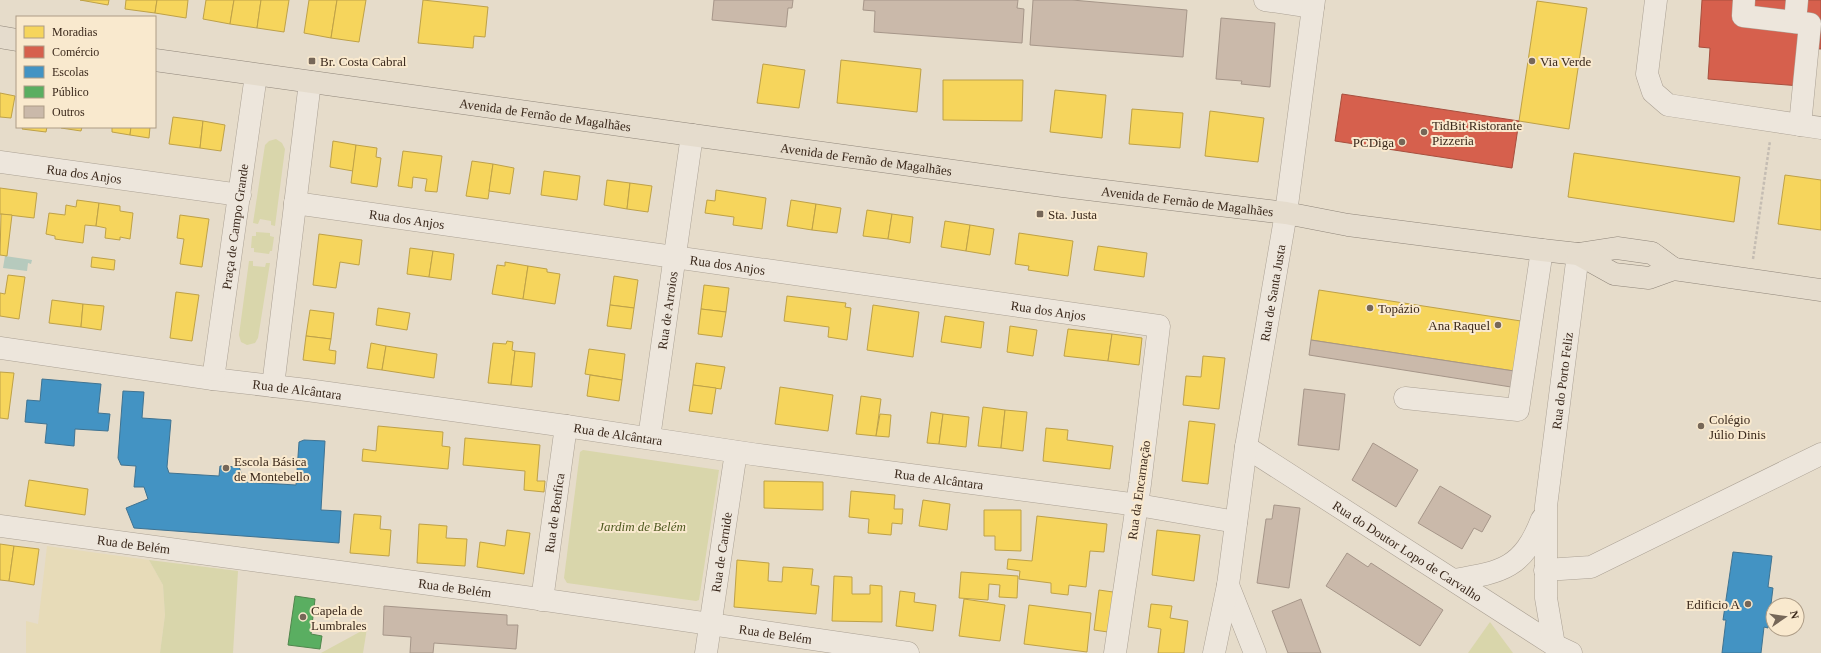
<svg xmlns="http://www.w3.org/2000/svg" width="1821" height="653" viewBox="0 0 1821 653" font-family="Georgia,serif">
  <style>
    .farmland { fill: #e7dbb8 }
    .green { fill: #d9d6ab }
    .water { fill: #b6cabd }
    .homes { fill: #f6d55c; stroke: #bea148 }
    .shops { fill: #d6604d; stroke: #a74f3e }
    .schools { fill: #4393c3; stroke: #407391 }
    .public { fill: #5aae61; stroke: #50864c }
    .building { fill: #cab9aa; stroke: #a69689 }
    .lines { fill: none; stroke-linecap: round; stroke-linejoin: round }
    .minor-casing { stroke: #aba194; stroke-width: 23 }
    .major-casing { stroke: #90867a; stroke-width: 23 }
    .path { stroke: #c5bdb3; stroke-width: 2.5; stroke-dasharray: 3 2; stroke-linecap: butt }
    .minor { stroke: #ede6dc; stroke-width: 22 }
    .major { stroke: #e5dccd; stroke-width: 22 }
    .poi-dot { fill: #766758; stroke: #f9e9ce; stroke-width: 1.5 }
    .labels { text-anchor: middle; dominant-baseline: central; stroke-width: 4; stroke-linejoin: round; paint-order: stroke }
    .poi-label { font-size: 13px; fill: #3a281b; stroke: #f9e9ce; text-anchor: start }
    .street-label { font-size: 13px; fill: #3a281b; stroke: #f9e9ce }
    .park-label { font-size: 13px; font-style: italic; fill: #4e581f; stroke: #f9e9ce }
  </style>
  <rect width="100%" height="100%" fill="#e6dcca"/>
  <polygon class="farmland" points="47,546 149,560 163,585 165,615 160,653 26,653 26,621 38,624"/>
  <g class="green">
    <polygon points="276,139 282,143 285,149 275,226 271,225 271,221 260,219 258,224 253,223 265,145 269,141"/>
    <polygon points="256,232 270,233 270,236 274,237 272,251 270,251 269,254 254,252 254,248 251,248 252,236 256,236"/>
    <polygon points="249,261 253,261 253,266 265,267 266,263 270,263 258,338 255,343 247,345 241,342 239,335"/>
    <polygon points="583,450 719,470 699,600 696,601 567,583 564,578 580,452"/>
    <polygon points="149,560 238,571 233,653 160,653 165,615 163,585"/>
    <polygon points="1490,622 1513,653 1468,653"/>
    <polygon points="367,628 363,653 321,653"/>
  </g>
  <polygon class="water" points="5,256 32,260 31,264 28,263 27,271 3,268"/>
  <g class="homes">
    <polygon points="80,0 109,0 108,5"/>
    <polygon points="126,0 157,0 155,13 125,9"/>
    <polygon points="157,0 188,0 186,18 155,13"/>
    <polygon points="206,0 234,0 230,24 203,19"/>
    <polygon points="234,0 261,0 257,28 230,24"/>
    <polygon points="261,0 289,0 284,32 257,28"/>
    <polygon points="309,0 337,0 331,38 304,33"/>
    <polygon points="337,0 366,0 359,42 331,38"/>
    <polygon points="423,0 488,7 485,37 474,36 473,48 418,43"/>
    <polygon points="1537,1 1587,8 1569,129 1519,121"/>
    <polygon points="841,60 921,69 917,112 837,103"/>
    <polygon points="763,64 805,70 799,108 757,103"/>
    <polygon points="943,80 1023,80 1022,121 943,120"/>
    <polygon points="1055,90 1106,95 1102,138 1050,132"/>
    <polygon points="0,93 15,96 11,118 0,117"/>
    <polygon points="1132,109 1183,113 1180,148 1129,144"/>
    <polygon points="1210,111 1264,118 1258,162 1205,156"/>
    <polygon points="173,117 203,121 200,148 169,144"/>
    <polygon points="203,121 225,125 221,151 200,148"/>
    <polygon points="23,127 47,127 46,132 22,129"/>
    <polygon points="61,127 82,127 81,131 61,128"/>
    <polygon points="112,127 131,127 130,135 112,132"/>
    <polygon points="131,127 150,127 149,138 130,135"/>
    <polygon points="333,141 356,145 353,171 330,167"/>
    <polygon points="356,145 377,148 376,157 381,158 377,187 351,183"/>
    <polygon points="403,151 442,156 437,192 425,191 427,179 413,177 412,188 398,186"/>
    <polygon points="1574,153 1740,177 1734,222 1568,197"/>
    <polygon points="472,161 493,164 488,199 466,196"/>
    <polygon points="493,164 514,168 510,194 489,191"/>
    <polygon points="544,171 580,176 577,200 541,195"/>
    <polygon points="1785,175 1821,180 1821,230 1778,224"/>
    <polygon points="607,180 630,183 627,209 604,205"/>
    <polygon points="630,183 652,186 648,212 627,209"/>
    <polygon points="0,188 37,193 34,218 0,214"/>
    <polygon points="716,190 766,198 762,229 733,225 734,217 705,213 707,200 715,201"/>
    <polygon points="77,200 99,203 96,226 85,225 83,243 55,239 55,236 46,234 49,213 65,215 66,205 76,207"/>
    <polygon points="791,200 816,204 812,230 787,226"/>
    <polygon points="99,203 120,206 120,211 133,213 130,239 120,237 120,240 105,238 106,228 96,226"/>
    <polygon points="816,204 841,208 837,233 812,230"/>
    <polygon points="867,210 892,214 888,239 863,236"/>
    <polygon points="1,214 12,215 7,256 0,255"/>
    <polygon points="892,214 913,217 910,243 888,239"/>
    <polygon points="180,215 209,219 202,267 180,264 184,239 177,238"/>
    <polygon points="945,221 970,225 966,251 941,247"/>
    <polygon points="970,225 994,229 990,255 966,251"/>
    <polygon points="1019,233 1073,241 1068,276 1028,270 1029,266 1015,264"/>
    <polygon points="319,234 362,240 359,265 340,262 336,288 313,285"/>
    <polygon points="1098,246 1147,253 1144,277 1094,270"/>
    <polygon points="410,248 433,251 429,277 407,274"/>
    <polygon points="433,251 454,254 451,280 429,277"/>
    <polygon points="92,257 115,260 114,270 91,267"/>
    <polygon points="505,262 528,266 523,299 492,294 497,265 505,266"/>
    <polygon points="528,266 547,269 547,272 560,274 555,304 523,299"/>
    <polygon points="8,275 25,277 19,319 0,316 0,293 5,294"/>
    <polygon points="614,276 638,280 634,308 610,305"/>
    <polygon points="704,285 729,288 726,312 701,309"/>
    <polygon points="1319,290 1521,321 1514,371 1311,340"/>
    <polygon points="176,292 199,295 192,341 170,338"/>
    <polygon points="787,296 846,303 845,307 851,308 847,340 828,337 829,327 784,321"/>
    <polygon points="52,300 83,304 81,327 49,323"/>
    <polygon points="83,304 104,306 101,330 81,327"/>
    <polygon points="610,305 634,308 631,329 607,326"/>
    <polygon points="873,305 919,312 913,357 867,350"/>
    <polygon points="378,308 410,313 407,330 376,325"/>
    <polygon points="701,309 726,312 722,337 698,334"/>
    <polygon points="310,310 334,313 331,339 306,336"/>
    <polygon points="945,316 984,322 981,348 941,342"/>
    <polygon points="1010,326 1037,330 1033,356 1007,352"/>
    <polygon points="1068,329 1112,334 1108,361 1064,356"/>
    <polygon points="1112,334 1142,338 1139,365 1108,361"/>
    <polygon points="306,336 331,339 329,350 336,351 335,364 303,360"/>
    <polygon points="507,341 513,342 512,350 515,351 511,385 488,383 493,343 506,344"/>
    <polygon points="371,343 386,346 382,370 367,368"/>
    <polygon points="386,346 437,354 434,378 382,370"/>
    <polygon points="589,349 625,354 622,380 585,374"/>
    <polygon points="515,351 535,353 532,387 511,385"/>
    <polygon points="1203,356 1225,358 1219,409 1183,405 1186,376 1201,377"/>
    <polygon points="696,363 725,367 721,389 693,385"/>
    <polygon points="0,372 14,373 8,419 0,418"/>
    <polygon points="590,375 622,380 619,401 587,396"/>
    <polygon points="693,385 716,388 712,414 689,411"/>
    <polygon points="780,387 833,395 828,431 775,424"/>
    <polygon points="861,396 881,399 876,436 856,434"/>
    <polygon points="983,407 1005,410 1001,448 978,446"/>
    <polygon points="1005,410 1027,412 1023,451 1001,448"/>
    <polygon points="931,412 943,414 939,444 927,443"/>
    <polygon points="880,414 891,415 889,437 876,436"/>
    <polygon points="943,414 969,417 966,447 939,444"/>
    <polygon points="1189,421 1215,424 1208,484 1182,481"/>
    <polygon points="378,426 443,432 442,446 450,447 448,469 362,461 363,449 376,451"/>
    <polygon points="1046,428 1068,430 1067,440 1113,446 1110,469 1043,461"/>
    <polygon points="465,438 540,445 537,481 545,481 544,492 524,490 525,471 463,465"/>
    <polygon points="29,480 88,489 85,515 25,506"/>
    <polygon points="764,481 823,482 823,510 764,508"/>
    <polygon points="851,491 895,495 894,509 903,509 902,524 892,523 891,535 868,533 869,519 849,517"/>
    <polygon points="923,500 950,504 947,530 919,526"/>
    <polygon points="984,510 1021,510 1021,551 995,550 995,536 984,536"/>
    <polygon points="354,514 381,516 380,529 391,530 389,556 350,553"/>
    <polygon points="1037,516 1107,524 1104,552 1090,551 1086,587 1069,585 1068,595 1051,593 1051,583 1019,579 1020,571 1007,569 1008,559 1032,561"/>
    <polygon points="419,524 447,526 446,538 467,539 465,566 417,563"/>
    <polygon points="507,530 530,533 524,574 477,567 480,542 505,546"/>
    <polygon points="1157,530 1200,535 1194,581 1152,575"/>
    <polygon points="0,544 14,546 9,581 0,580"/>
    <polygon points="14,546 39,549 34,585 9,581"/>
    <polygon points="737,560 769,563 768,581 782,582 783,567 813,569 811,585 819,586 816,614 734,607"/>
    <polygon points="961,572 1018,576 1017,598 999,597 1000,585 989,584 988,600 959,598"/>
    <polygon points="834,576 852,577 852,594 870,594 870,585 882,586 882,622 832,621"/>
    <polygon points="1099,590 1120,593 1115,633 1094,630"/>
    <polygon points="900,591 915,593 914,602 936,605 933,631 896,626"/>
    <polygon points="964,599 1005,605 1000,641 959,636"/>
    <polygon points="1151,604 1172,606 1170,618 1188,621 1184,653 1158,653 1161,629 1148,627"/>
    <polygon points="1029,605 1091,613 1087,652 1024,644"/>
  </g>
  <g class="shops">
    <polygon points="1702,0 1821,0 1821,49 1804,48 1801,86 1708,79 1710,48 1699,47"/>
    <polygon points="1342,94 1519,121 1512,168 1335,141"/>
  </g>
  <g class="schools">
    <polygon points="42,379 101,384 98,413 110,414 108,431 75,429 74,446 45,443 47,424 25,422 27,400 40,401"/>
    <polygon points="123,391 144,392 142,418 171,420 167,467 169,473 219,476 220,466 239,467 245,482 296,485 299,442 304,440 325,441 321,510 341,511 339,543 134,528 126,508 148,499 144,487 134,487 136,466 121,465 118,458"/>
    <polygon points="1733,552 1772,556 1768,587 1773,588 1768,628 1764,627 1761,653 1722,653 1726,620 1723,620"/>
  </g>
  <polygon class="public" points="295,596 315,599 311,634 322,636 320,649 288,645"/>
  <g class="building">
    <polygon points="714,0 793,0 792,8 788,8 786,27 712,20"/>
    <polygon points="864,0 1018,0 1017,8 1024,9 1022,43 874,32 875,11 863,10"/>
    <polygon points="1033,0 1072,0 1187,10 1183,57 1030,45"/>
    <polygon points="1221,18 1275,23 1270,87 1241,84 1242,81 1216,79"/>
    <polygon points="1311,340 1514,371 1511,387 1309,355"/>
    <polygon points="1304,389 1345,394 1339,450 1298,445"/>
    <polygon points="1373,443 1418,470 1396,507 1352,480"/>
    <polygon points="1440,486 1491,516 1482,532 1474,528 1462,549 1418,523"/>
    <polygon points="1274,505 1300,508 1289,588 1257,583 1266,519 1272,519"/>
    <polygon points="1347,553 1368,567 1371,563 1443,610 1420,646 1326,586"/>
    <polygon points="1301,599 1321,653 1288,653 1272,611"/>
    <polygon points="384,606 507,615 507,625 518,625 516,649 434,643 433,653 410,653 411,637 383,635"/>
  </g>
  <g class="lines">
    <defs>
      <g id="minor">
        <polyline points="1265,0 1313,7"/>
        <polyline points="1656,0 1647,74 1653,92 1668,105 1821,128"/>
        <polyline points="1744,0 1743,16 1810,24 1800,125"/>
        <polyline points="1795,22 1797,0"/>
        <path id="s1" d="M0,162L240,195"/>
        <path id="s2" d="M295,203L1159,326L1140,484L1115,653"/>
        <path id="s3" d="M0,348L213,379L307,390L566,426L752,454L1138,505L1236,522"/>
        <path id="s4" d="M213,379L256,75"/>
        <polyline points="273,386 310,82"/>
        <polyline points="1405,398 1518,410 1542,250"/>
        <path id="s5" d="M649,438L692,135"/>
        <path id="s6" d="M1246,447L1554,645L1571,653"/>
        <path id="s7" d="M0,526L525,597L908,653"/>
        <polyline points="1545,570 1591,567 1821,454"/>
        <path d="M1454,580C1503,572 1523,568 1542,519"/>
        <polyline points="1228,585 1255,653"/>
        <path id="s8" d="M542,600L566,426"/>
        <path id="s9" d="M1554,645L1546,598V506L1578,254"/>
        <path id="s10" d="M706,653L736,452"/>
        <path id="s11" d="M1214,653L1228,585L1246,447L1286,213L1314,0"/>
      </g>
      <g id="major">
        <polyline points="0,37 17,40"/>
        <path id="s12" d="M155,60L692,135L1063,186L1286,213L1348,225L1542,250L1578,254L1617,248L1652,253L1674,269"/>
        <polyline points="1578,254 1614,274 1649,278 1674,269 1821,290"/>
      </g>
    </defs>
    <use href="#minor" class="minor-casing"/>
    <use href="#major" class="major-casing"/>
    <polyline class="path" points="1753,259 1770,141"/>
    <use href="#minor" class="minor"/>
    <use href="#major" class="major"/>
  </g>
  <g class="poi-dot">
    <rect x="308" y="57" width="8" height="8" rx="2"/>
    <circle cx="1532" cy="61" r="4"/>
    <circle cx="1424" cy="132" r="4"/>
    <circle cx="1402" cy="142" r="4"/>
    <rect x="1036" y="210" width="8" height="8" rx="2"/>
    <circle cx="1370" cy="308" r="4"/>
    <circle cx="1498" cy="325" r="4"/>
    <circle cx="1701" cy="426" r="4"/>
    <circle cx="226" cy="468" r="4"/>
    <circle cx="1748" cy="604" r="4"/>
    <circle cx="303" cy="617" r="4"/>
  </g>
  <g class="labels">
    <g class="poi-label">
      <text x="320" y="61">Br. Costa Cabral</text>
      <text x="1540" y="61">Via Verde</text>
      <text x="1432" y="125">TidBit Ristorante<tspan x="1432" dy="15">Pizzeria</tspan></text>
      <text x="1394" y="142" text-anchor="end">PCDiga</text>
      <text x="1048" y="214">Sta. Justa</text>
      <text x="1378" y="308">Topázio</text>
      <text x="1490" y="325" text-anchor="end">Ana Raquel</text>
      <text x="1709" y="419">Colégio<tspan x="1709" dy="15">Júlio Dinis</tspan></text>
      <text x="234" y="461">Escola Básica<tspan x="234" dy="15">de Montebello</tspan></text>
      <text x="1740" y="604" text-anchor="end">Edificio A</text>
      <text x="311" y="610">Capela de<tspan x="311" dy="15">Lumbrales</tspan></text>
    </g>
    <g class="street-label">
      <text stroke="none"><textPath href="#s12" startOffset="394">Avenida de Fernão de Magalhães</textPath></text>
      <text stroke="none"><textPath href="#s12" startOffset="718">Avenida de Fernão de Magalhães</textPath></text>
      <text stroke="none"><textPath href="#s1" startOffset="85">Rua dos Anjos</textPath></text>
      <text stroke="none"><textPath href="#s12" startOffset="1042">Avenida de Fernão de Magalhães</textPath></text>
      <text stroke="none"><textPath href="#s2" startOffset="113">Rua dos Anjos</textPath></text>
      <text stroke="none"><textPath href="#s4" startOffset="154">Praça de Campo Grande</textPath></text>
      <text stroke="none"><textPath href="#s2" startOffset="437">Rua dos Anjos</textPath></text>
      <text stroke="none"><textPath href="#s11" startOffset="365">Rua de Santa Justa</textPath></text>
      <text stroke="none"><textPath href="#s5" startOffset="129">Rua de Arroios</textPath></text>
      <text stroke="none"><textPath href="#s2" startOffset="761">Rua dos Anjos</textPath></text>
      <text stroke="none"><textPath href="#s9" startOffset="266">Rua do Porto Feliz</textPath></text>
      <text stroke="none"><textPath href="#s3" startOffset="300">Rua de Alcântara</textPath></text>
      <text stroke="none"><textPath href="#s3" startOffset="624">Rua de Alcântara</textPath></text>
      <text stroke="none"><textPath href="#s3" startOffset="948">Rua de Alcântara</textPath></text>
      <text transform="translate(1139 490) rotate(-82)">Rua da Encarnação</text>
      <text stroke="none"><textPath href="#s8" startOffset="88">Rua de Benfica</textPath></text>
      <text stroke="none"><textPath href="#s7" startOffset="135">Rua de Belém</textPath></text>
      <text stroke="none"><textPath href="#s6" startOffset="192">Rua do Doutor Lopo de Carvalho</textPath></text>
      <text stroke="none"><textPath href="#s10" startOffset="102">Rua de Carnide</textPath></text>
      <text stroke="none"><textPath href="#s7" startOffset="459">Rua de Belém</textPath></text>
      <text stroke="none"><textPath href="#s7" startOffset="783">Rua de Belém</textPath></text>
    </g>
    <g class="park-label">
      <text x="642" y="526">Jardim de Belém</text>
    </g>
  </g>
  <rect x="16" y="16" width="140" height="112" fill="#f9e9ce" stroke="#ad9c86"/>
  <rect x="24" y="26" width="20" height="12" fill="#f6d55c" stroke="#ad9c86"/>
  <text x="52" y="36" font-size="12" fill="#3a281b">Moradias</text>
  <rect x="24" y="46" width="20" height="12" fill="#d6604d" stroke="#ad9c86"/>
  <text x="52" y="56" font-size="12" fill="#3a281b">Comércio</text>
  <rect x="24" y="66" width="20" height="12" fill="#4393c3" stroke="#ad9c86"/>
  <text x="52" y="76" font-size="12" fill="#3a281b">Escolas</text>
  <rect x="24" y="86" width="20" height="12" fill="#5aae61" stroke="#ad9c86"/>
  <text x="52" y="96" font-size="12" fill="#3a281b">Público</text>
  <rect x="24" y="106" width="20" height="12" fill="#cab9aa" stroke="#ad9c86"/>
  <text x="52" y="116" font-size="12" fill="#3a281b">Outros</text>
  <g transform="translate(1785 617) rotate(77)"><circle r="19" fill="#f9e9ce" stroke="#ad9c86"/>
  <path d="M0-3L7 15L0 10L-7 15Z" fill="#766758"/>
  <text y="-6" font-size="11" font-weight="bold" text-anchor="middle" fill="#3a281b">N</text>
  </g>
</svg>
